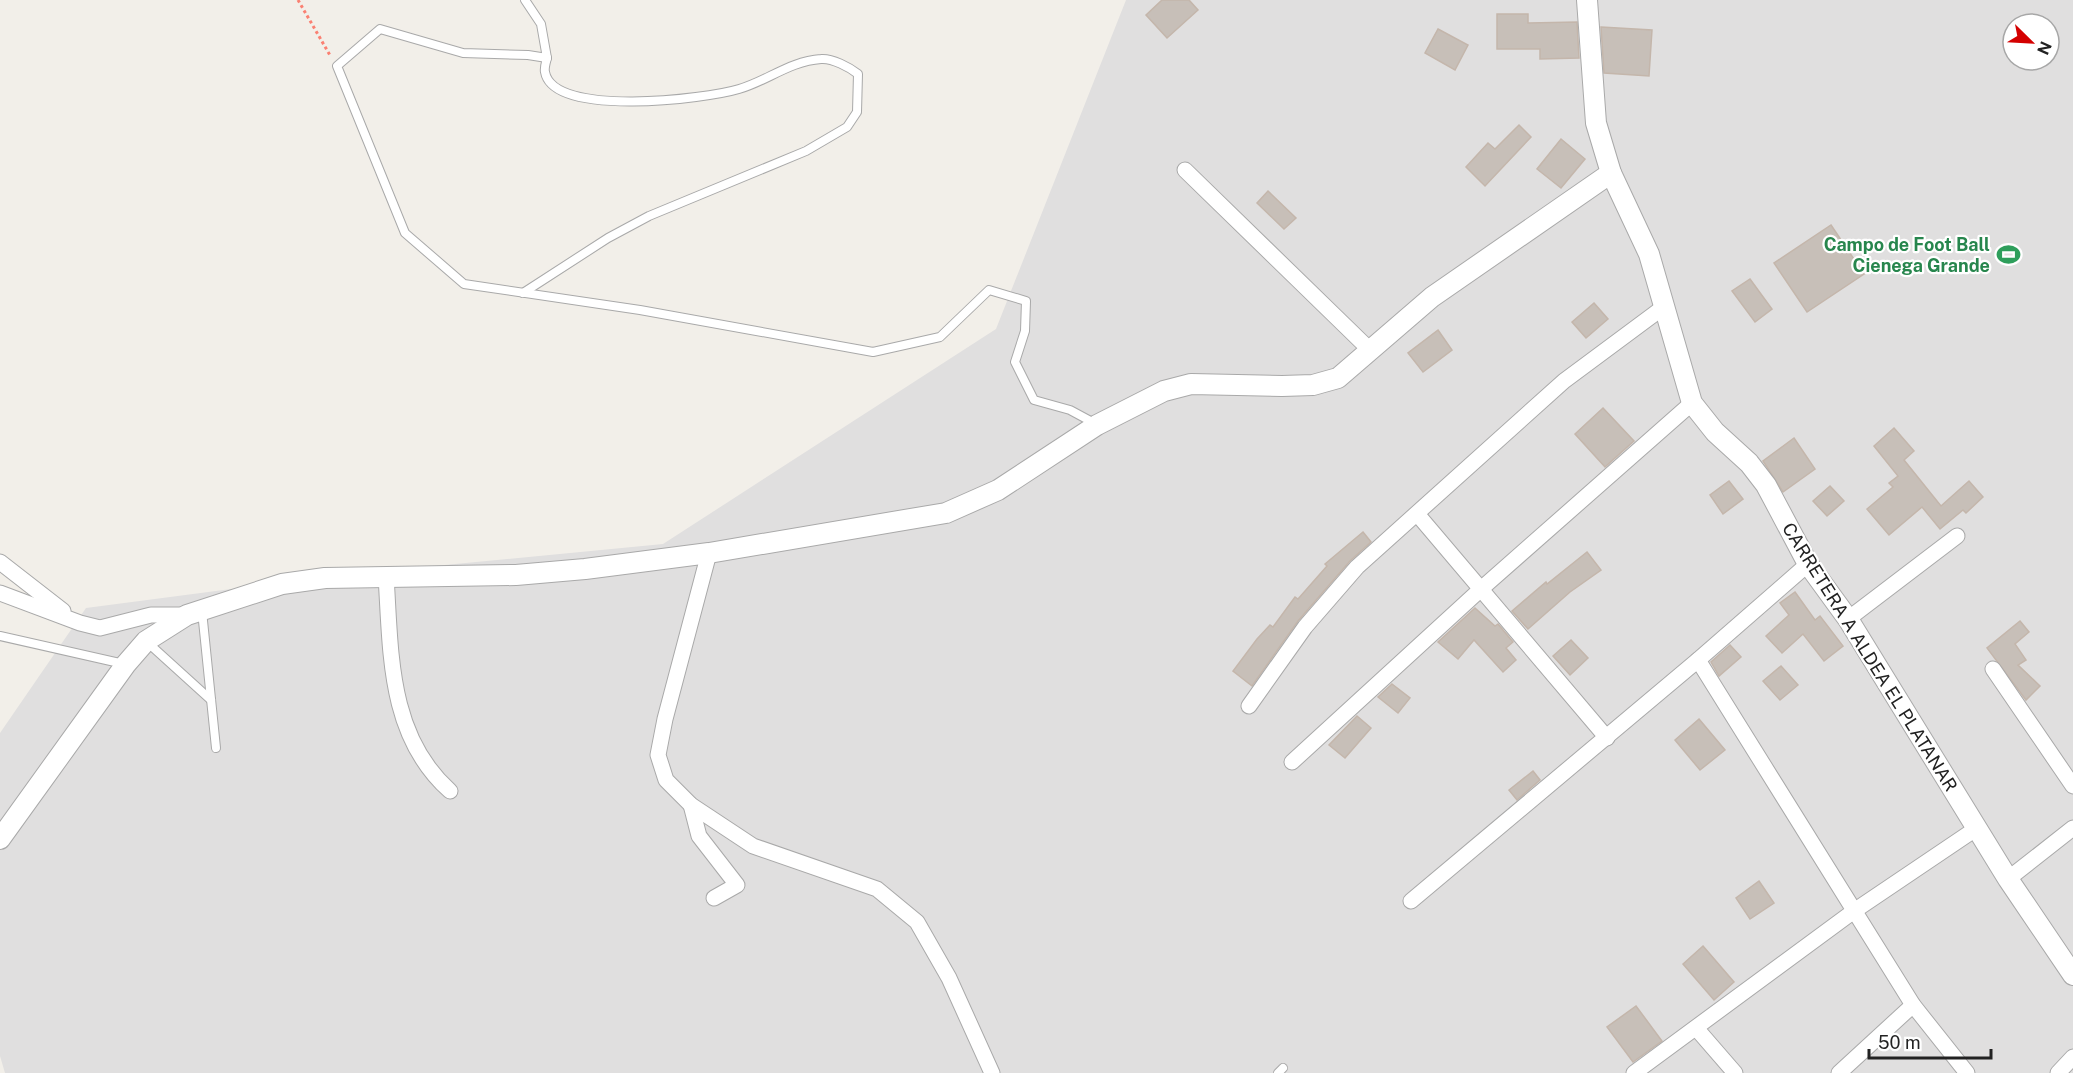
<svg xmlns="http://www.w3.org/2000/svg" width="2073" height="1073" viewBox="0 0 2073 1073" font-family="'Public Sans',sans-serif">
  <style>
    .residential { fill: #e0dfdf; fill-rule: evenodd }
    .building { fill: #c7bfb8; stroke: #c4b6ab; stroke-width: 1.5 }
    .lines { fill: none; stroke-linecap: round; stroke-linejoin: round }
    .service-casing { stroke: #a9a9a9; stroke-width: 10 }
    .minor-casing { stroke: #a9a9a9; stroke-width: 17 }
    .tertiary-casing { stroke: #a9a9a9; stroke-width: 22 }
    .path { stroke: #fa8072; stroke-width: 3; stroke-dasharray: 3 3; stroke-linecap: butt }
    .service { stroke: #fff; stroke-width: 8 }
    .minor { stroke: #fff; stroke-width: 15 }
    .tertiary { stroke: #fff; stroke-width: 20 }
    .labels { text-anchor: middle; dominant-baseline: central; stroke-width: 4.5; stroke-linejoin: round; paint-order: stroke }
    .leisure-label { font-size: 18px; font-weight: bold; fill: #27864d; stroke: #fff; text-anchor: end }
    .street-label { font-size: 18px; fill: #222; stroke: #fff }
  </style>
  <rect width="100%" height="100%" fill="#f2efe9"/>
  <path class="residential" d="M1126,0H2073V1073H5L0,1056V733L86,608L330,576L663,544L996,329ZM2013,24H2049V60H2013Z"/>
  <g class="building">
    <polygon points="1162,0 1189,0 1198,10 1167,38 1146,15"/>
    <polygon points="1497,14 1528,14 1528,23 1577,22 1579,58 1540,59 1540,49 1497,49"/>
    <polygon points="1601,27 1652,30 1649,76 1604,73"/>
    <polygon points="1438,29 1468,45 1455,70 1425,53"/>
    <polygon points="1519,125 1531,137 1485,186 1466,167 1488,143 1495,149"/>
    <polygon points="1561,139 1585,159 1561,188 1537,169"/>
    <polygon points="1268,191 1296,218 1284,229 1257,203"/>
    <polygon points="1831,225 1864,274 1807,312 1774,263"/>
    <polygon points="1750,279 1772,309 1755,322 1732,291"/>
    <polygon points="1594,303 1608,319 1586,338 1572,322"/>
    <polygon points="1438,330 1452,350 1423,372 1408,353"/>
    <polygon points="1603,408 1634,441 1605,467 1575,434"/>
    <polygon points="1894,428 1914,451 1904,460 1941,506 1969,481 1983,497 1966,513 1963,510 1940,529 1922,507 1889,535 1867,509 1893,487 1889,483 1898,476 1874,446"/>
    <polygon points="1794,438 1815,469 1783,492 1763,461"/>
    <polygon points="1729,481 1743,499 1723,514 1710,495"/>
    <polygon points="1830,486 1844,501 1827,516 1813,501"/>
    <polygon points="1363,532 1371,542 1350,561 1298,621 1252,686 1233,671 1257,639 1270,625 1273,627 1295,597 1298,599 1327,566 1325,564"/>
    <polygon points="1587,552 1601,570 1570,592 1528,629 1512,611 1546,582 1547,584"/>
    <polygon points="1795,592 1815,620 1820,616 1843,646 1824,661 1803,634 1782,653 1766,636 1789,615 1780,603"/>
    <polygon points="1475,608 1495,626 1498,624 1513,642 1506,648 1516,660 1503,672 1474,640 1458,659 1438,642"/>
    <polygon points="2020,621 2029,632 2015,644 2026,660 2018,665 2040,686 2026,700 1987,648"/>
    <polygon points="1571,640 1588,658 1570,675 1553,656"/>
    <polygon points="1730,645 1741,657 1719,676 1711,662"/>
    <polygon points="1781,666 1798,685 1780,700 1763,681"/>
    <polygon points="1392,684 1410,698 1398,713 1378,697"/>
    <polygon points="1357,716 1371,728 1345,758 1329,745"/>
    <polygon points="1699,719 1725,750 1700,770 1675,740"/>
    <polygon points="1533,771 1540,780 1517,800 1509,790"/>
    <polygon points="1759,881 1774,903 1750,919 1736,898"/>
    <polygon points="1703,946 1734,982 1714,1000 1683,964"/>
    <polygon points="1636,1006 1662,1041 1633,1062 1607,1027"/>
  </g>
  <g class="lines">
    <defs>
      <g id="service">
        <polyline points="525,0 541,24 547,58 528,55 463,53 380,29 337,66 405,233 464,284 640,310 873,352 940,337 989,290 1026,301 1025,331 1015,362 1034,400 1070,410 1096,424"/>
        <path d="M523,293L608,238L649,216L806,151L847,127L857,112L858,74C849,67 832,58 821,59C790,61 767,81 739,89C706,99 553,118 545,72C544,68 546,62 547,58"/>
        <polyline points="202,611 216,748"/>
        <polyline points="0,636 124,664"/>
        <polyline points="147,642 211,700"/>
        <polyline points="1278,1073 1283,1068"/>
      </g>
      <g id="minor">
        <polyline points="1185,170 1371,351"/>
        <polyline points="1418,515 1607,738"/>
        <polyline points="709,553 665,719 658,755 666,780 691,805 753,846 877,889 917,922 949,978 992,1073"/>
        <polyline points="0,562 63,611"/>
        <path d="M386,576C391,653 388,736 450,791"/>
        <polyline points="0,593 80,623 100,628 151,615 187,615"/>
        <polyline points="1848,619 1957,536"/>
        <polyline points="1698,660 1913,1005 1967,1073"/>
        <polyline points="1993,669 2073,786"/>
        <polyline points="1249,706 1305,627 1357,567 1564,381 1665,306"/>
        <polyline points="1292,762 1481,589 1692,403"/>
        <polyline points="691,805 699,836 737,885 714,898"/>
        <polyline points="2008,879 2073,828"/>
        <polyline points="1411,901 1698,660 1808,564"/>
        <polyline points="1696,1028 1735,1073"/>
        <polyline points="1634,1073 1854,911 1977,828"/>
        <polyline points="1839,1073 1913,1005"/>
        <polyline points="2058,1073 2073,1057"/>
      </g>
      <g id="tertiary">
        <polyline points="1587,0 1596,123 1611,173 1649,254 1692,403 1715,432 1749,463 1766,485 1808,564 1848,619 2008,879 2073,975"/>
        <polyline points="0,839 126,664 146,641 187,615 282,584 325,578 516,575 585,569 709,553 946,513 998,490 1097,425 1164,391 1191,384 1282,386 1313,385 1338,378 1432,297 1611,173"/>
      </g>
    </defs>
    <use href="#service" class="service-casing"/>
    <use href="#minor" class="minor-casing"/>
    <use href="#tertiary" class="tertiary-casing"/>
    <polyline class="path" points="298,0 331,57"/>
    <use href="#service" class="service"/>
    <use href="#minor" class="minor"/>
    <use href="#tertiary" class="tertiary"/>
  </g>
  <defs>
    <symbol id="stadium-bare" viewBox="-9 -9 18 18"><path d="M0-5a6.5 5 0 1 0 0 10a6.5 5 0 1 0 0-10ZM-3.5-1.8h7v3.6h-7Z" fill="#2e9e5b" stroke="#fff" stroke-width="2.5" paint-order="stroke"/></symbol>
  </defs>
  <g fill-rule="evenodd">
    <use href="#stadium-bare" x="1992" y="238" width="33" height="33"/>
  </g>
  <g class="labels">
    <g class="leisure-label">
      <text x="1990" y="244">Campo de Foot Ball<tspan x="1990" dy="21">Cienega Grande</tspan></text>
    </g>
    <g class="street-label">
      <text transform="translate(1870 657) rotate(58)">CARRETERA A ALDEA EL PLATANAR</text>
    </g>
  </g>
  <g transform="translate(2031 42) rotate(114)"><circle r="28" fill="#ffffff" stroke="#a7a7a7" stroke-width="1.5"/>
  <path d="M0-4.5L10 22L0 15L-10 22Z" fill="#d40000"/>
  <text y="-9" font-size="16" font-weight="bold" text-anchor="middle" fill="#222222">N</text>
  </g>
  <path d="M1869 1049v9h122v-9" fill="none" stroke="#222222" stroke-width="3"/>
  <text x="1878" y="1049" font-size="18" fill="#222222" stroke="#ffffff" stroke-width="4.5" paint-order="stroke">50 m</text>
</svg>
